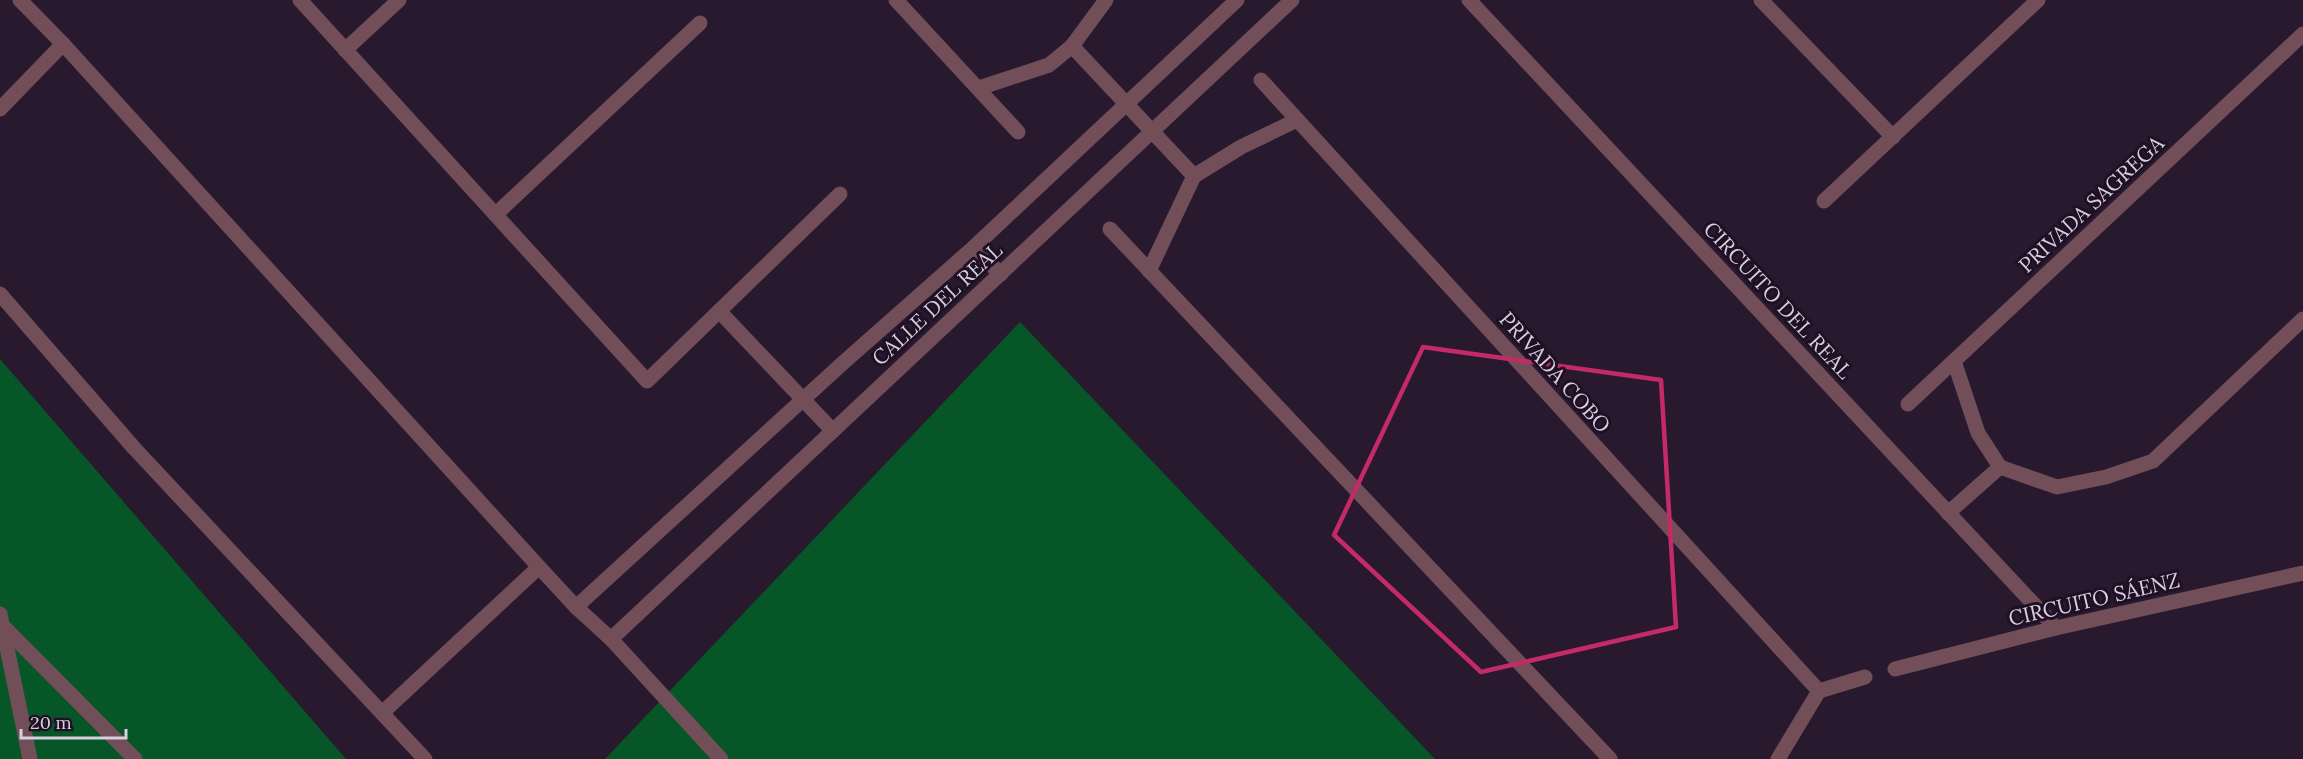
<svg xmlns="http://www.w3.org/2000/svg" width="2303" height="759" viewBox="0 0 2303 759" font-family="Lora,serif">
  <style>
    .green { fill: #075627 }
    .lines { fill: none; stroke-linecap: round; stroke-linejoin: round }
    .minor { stroke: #724f58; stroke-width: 15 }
    .marked { fill: none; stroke: #c42a68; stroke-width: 4.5; stroke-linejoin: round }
    .labels { text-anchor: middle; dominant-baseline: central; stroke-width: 6; stroke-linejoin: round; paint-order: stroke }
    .street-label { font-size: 21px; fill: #d8cedd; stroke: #1f1025 }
  </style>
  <rect width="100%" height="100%" fill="#28192f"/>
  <g class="green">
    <polygon points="1020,322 1435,759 605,759"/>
    <polygon points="0,359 346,759 0,759"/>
  </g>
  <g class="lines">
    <g class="minor">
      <polyline points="20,0 63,44 539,567 576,607 611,639 721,759"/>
      <polyline points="300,0 647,381 840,194"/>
      <polyline points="896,0 1018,132"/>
      <polyline points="1469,0 2056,628"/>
      <polyline points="1761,0 1893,137"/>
      <polyline points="1072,46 1194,176"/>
      <polyline points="345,50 399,0"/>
      <polyline points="1261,80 1819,691"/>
      <polyline points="979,88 1049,65 1072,46 1106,0"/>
      <polyline points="0,109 63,44"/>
      <polyline points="1824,201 2038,0"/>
      <polyline points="496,214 700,23"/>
      <polyline points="1110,229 1610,759"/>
      <polyline points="973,248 1001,274"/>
      <polyline points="1149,271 1194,176 1241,147 1297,120"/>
      <polyline points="0,294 134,448 425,759"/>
      <polyline points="719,311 833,431"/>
      <polyline points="1954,361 1978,433 2000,467 2057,487 2106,477 2153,461 2303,319"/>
      <polyline points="1908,404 2303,34"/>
      <polyline points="1948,513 2000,467"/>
      <polyline points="576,607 844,362 973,248 1237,0"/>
      <polyline points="0,614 30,759"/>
      <polyline points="2,625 135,759"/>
      <polyline points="611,639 1292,0"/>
      <polyline points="1895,669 2056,628 2303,573"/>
      <polyline points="382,713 539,567"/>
      <polyline points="1778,759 1819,691 1865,677"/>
    </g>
  </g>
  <path class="marked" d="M1423,347L1661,380L1676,627L1481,672L1334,535Z"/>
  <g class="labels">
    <g class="street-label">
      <text transform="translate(2091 204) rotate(-43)">PRIVADA SAGREGA</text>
      <text transform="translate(1778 300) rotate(47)">CIRCUITO DEL REAL</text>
      <text transform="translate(937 304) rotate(-43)">CALLE DEL REAL</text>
      <text transform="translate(1555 372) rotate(48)">PRIVADA COBO</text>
      <text transform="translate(2094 599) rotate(-13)">CIRCUITO SÁENZ</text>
    </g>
  </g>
  <path d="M21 729v9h105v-9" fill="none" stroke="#d8cedd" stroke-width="3"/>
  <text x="30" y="729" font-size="18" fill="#d8cedd" stroke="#1f1025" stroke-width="4.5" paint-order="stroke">20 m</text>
</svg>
